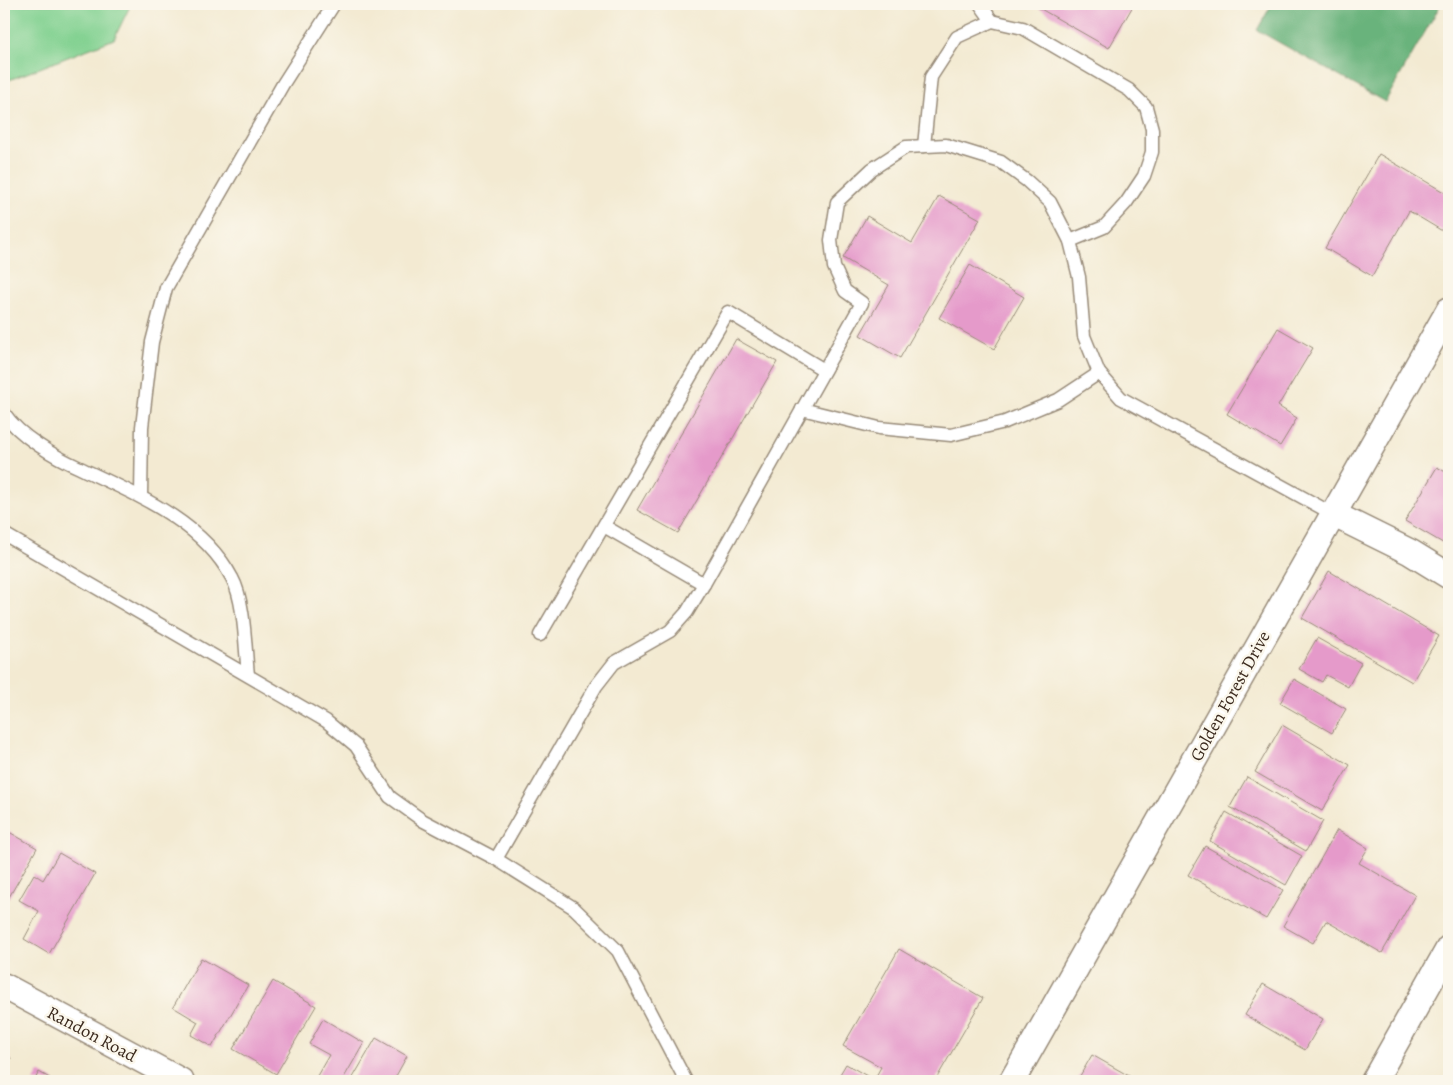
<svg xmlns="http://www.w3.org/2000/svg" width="1453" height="1085" viewBox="0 0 1453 1085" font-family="Alegreya,serif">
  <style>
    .green { fill: #82d191; stroke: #5e7e58 }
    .forest { fill: #69b37b; stroke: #526e4c }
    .building { fill: #e59aca }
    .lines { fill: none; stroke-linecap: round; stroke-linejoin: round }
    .service-casing { stroke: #978a78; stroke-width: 15 }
    .minor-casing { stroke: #978a78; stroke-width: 28 }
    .service { stroke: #fff; stroke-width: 12 }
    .minor { stroke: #fff; stroke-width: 25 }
    .labels { text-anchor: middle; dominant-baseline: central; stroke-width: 5; stroke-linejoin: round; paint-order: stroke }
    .street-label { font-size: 18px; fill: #3b2a1e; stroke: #fbf7ec }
  </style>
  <rect width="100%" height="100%" fill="#fbf7ec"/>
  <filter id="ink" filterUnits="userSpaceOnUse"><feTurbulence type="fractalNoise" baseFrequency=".02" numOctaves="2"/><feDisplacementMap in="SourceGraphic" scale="10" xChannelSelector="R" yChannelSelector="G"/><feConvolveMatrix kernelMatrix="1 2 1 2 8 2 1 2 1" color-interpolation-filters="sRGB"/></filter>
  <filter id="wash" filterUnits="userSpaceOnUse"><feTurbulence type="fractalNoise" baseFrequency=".0096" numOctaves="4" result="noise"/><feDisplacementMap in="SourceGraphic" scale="20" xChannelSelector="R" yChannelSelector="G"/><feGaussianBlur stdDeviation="1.12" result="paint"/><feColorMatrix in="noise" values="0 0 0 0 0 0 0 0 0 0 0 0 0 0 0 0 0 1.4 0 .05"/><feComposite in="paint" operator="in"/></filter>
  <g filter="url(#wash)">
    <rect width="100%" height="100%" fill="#f3ead2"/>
    <polygon class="green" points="4,4 131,4 114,39 4,82"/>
    <polygon class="forest" points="1272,4 1441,4 1385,102 1257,30"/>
    <g id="blocks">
      <g class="building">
        <polygon points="1032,4 1134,4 1109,48"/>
        <polygon points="1379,154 1449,195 1449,235 1409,211 1372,276 1325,248"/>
        <polygon points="939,196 980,219 900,358 860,335 889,285 843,258 867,216 912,243"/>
        <polygon points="970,265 1024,297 994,349 939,318"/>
        <polygon points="1278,328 1313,348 1278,406 1297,418 1280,446 1227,414"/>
        <polygon points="736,339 777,362 678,533 637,510"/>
        <polygon points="1437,467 1449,474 1448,546 1405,521"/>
        <polygon points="1329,571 1439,636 1412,682 1302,618"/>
        <polygon points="1317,638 1361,663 1348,687 1326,675 1322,682 1299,669"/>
        <polygon points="1294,679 1346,709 1332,733 1280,703"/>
        <polygon points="1282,725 1350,765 1322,811 1255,772"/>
        <polygon points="1247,777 1323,821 1306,851 1230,807"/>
        <polygon points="1226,812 1302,856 1286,885 1210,841"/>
        <polygon points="4,829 37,848 4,906"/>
        <polygon points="1337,830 1368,848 1359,863 1415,895 1382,953 1326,921 1313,943 1283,926"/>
        <polygon points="1205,846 1283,890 1266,919 1188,875"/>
        <polygon points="59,853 95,874 49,954 24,939 39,911 19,900 34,874 43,880"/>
        <polygon points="899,949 983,998 935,1081 905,1081 901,1079 900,1081 836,1081 846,1064 874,1080 881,1067 843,1046"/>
        <polygon points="201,958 248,985 212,1047 191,1035 198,1022 173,1007"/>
        <polygon points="273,981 316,1006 276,1074 233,1049"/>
        <polygon points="1263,984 1323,1019 1305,1050 1245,1015"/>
        <polygon points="323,1019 364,1043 342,1081 314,1081 329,1055 309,1044"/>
        <polygon points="376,1038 407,1056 396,1076 405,1081 351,1081"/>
        <polygon points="4,1054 11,1058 4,1071"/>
        <polygon points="1092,1055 1138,1081 1077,1081"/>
        <polygon points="39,1072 55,1081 34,1081"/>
      </g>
    </g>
  </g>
  <g filter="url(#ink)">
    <use href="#blocks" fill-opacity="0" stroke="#978a78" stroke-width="1"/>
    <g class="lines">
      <defs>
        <g id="service">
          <polyline points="980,4 992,21"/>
          <polyline points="924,146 931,77 957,37 992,21 1023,28 1129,90 1146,107 1152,129 1152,152 1144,176 1126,203 1104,227 1070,241"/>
          <polyline points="802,409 879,428 951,435 1005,422 1058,400 1099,373"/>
          <path d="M4,413C19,436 55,457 80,468C135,494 202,521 232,578C245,601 245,648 248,675"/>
          <polyline points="141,497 142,427 152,342 166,288 283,84 334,4"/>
          <polyline points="604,526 704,584"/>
          <polyline points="4,534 326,721 356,746 390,797 422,820 496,859 574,908 618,951 686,1081"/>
          <polyline points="540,635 728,312 824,370"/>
          <polyline points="496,859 596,686 614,663 670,631 687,612 704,584 862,303 845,291 834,267 831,240 837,202 872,169 906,147 946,145 1001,162 1027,181 1050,202 1070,241 1079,277 1084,336 1099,373 1121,398 1333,514"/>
        </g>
        <g id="minor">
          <polyline points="1333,514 1410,552 1449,576"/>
          <polyline points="4,986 181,1081"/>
          <polyline points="1012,1081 1449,310"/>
          <polyline points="1374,1081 1449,948"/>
        </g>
      </defs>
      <use href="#service" class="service-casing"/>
      <use href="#minor" class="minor-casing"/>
      <use href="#service" class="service"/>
      <use href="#minor" class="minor"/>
    </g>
  </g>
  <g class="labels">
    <g class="street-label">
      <text transform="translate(1230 696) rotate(-61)">Golden Forest Drive</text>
      <text transform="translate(92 1034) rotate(28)">Randon Road</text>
    </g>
  </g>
  <rect width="1453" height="1085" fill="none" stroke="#fbf7ec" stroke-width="20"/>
</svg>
